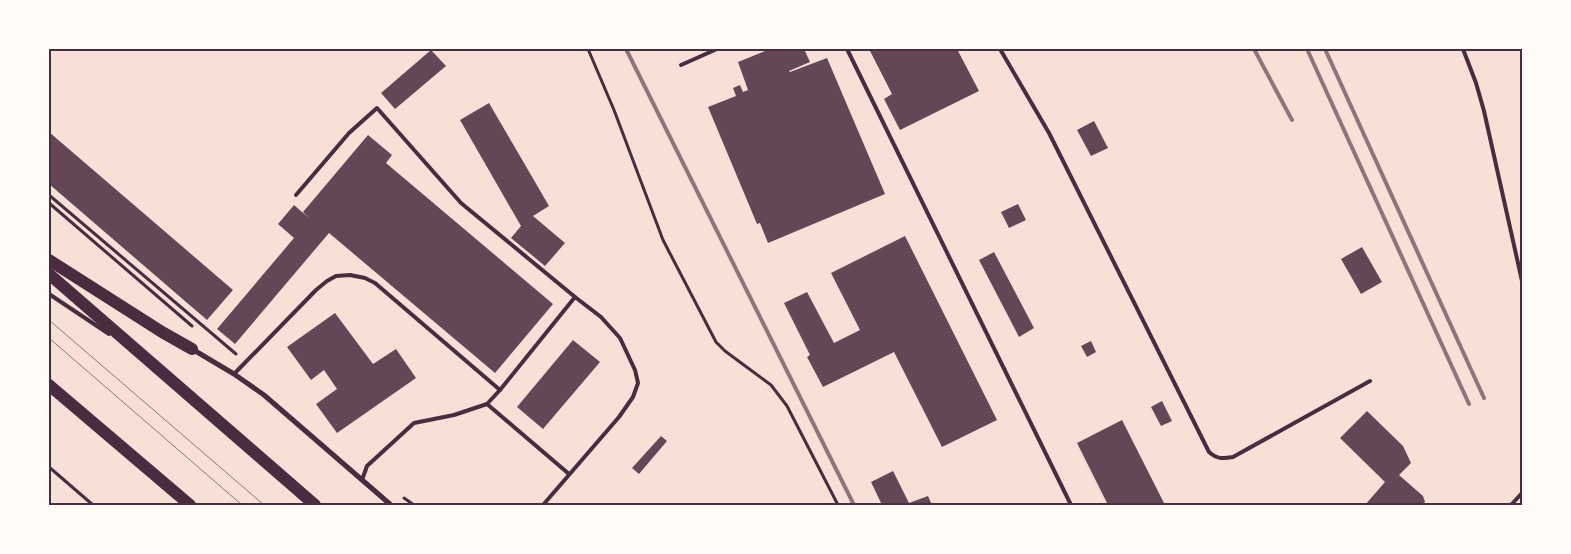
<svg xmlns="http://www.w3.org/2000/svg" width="1571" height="554" viewBox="0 0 1571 554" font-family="Montserrat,sans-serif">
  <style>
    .building { fill: #644757 }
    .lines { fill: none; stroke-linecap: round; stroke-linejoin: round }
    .path { stroke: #4a2c40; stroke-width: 3 }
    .service { stroke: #4a2c40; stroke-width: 4 }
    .minor { stroke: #4a2c40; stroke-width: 5 }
    .primary { stroke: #4a2c40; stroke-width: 12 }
    .tram { stroke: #8f747c; stroke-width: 1 }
    .rail { stroke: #8f747c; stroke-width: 4 }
    .neatline { fill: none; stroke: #4a2c40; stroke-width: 2 }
  </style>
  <rect width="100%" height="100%" fill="#f7e1d7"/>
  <g class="building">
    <polygon points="770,49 804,49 810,62 789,71 790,72 827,58 885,194 768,243 760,223 757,224 708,107 736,96 733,88 740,85 743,92 748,90 738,62"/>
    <polygon points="869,49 957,49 979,91 900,130 884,99 892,94"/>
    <polygon points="431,50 446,66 395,109 381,93"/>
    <polygon points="489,103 549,206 533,216 565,243 545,266 511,238 521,226 460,120"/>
    <polygon points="1094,121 1108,148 1091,156 1077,130"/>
    <polygon points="49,132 233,290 207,320 49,184"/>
    <polygon points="368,135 392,155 386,163 553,304 495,373 329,233 235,344 217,329 294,238 278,224 294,205 310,219 303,212"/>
    <polygon points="1018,204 1026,220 1009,228 1001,212"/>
    <polygon points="905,236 997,420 942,447 894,352 823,387 807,357 810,355 784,303 807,292 834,343 860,330 831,273"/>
    <polygon points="1362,247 1382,282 1361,294 1341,259"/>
    <polygon points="994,252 1034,328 1019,337 979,260"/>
    <polygon points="335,313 373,364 396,349 416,378 337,433 316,404 337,389 324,370 311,380 287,347"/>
    <polygon points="573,340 600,362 543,429 517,407"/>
    <polygon points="1091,341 1096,352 1087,357 1081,346"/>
    <polygon points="1162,401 1172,421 1161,426 1151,407"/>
    <polygon points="1367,411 1403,446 1411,463 1399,475 1423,496 1425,502 1422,505 1365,505 1385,482 1340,438"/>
    <polygon points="1122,420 1165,505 1108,505 1077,443"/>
    <polygon points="661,436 667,441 639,474 632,468"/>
    <polygon points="893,471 909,503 928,496 932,505 882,505 871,482"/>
  </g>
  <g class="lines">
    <g class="path">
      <polyline points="588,49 614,110 663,240 716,342 725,351 771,385 787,406 838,505"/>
      <polyline points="49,195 236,354"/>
      <polyline points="49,203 192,326"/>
      <polyline points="49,467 93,505"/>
      <polyline points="404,498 414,505"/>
    </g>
    <g class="service">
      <polyline points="847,49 1071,505"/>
      <path d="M1000,49L1049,133L1209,452C1217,459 1222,459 1233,457L1370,381"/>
      <polyline points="1463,49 1476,83 1484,111 1522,281"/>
      <polyline points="681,65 717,49"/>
      <polyline points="296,195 349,133 377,108 461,203 575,297 500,390"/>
      <polyline points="49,294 109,334"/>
      <polyline points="234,374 316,290 327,281 336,276 350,275 365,278 375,283 500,390 487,404 454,415 414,423 367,466 362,480"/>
      <polyline points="487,404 569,474"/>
      <polyline points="543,505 619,417 633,397 638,383 635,370 620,338 601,317 575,297"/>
      <polyline points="1511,505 1522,493"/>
    </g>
    <polyline class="minor" points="192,349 234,374 264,395 391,505"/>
    <g class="primary">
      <polyline points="49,260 162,332 192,349"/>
      <polyline points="49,274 315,505"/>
      <polyline points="49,385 190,505"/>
    </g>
    <g class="tram">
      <polyline points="49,320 264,505"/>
      <polyline points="49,338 242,505"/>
    </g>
    <g class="rail">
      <polyline points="626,49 854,505"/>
      <polyline points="1254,49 1292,120"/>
      <polyline points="1307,49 1469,404"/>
      <polyline points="1325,49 1484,398"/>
    </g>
  </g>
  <rect width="1571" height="554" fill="none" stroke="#fffaf5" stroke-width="100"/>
  <rect x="50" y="50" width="1471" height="454" class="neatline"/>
</svg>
